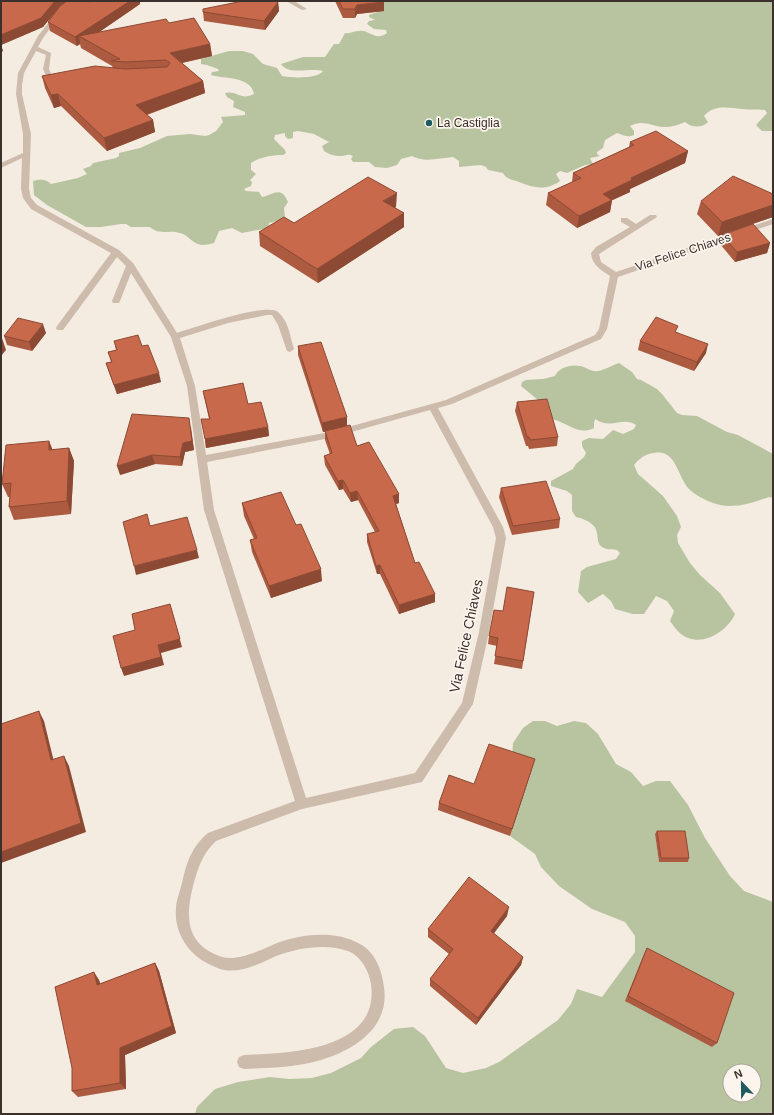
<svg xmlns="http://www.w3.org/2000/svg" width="774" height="1115" viewBox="0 0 774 1115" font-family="Arial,sans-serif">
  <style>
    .green { fill: #b8c4a0; fill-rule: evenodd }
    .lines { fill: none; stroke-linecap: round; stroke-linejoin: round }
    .minor { fill: #cdbbac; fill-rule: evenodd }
    .wall { fill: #ac5a40 }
    .shaded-wall { fill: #8c4a34 }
    .building { fill: #c8694b; stroke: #8c4a34 }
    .poi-dot { fill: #1f5a5e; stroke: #fbf5ee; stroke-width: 1.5 }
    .labels { text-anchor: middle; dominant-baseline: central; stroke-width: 3.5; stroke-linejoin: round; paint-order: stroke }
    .far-poi-label { font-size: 12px; fill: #3b302b; stroke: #fbf5ee; text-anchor: start }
    .far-street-label { font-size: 12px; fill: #3b302b; stroke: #fbf5ee }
    .street-label { font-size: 14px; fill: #3b302b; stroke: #fbf5ee }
  </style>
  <rect width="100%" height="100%" fill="#f4ebe1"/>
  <g class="green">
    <path d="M378,1H773V131H762L756,125L767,113L765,110C757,109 750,110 742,109C729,108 714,104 704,116L708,122C702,128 692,128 685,122C678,125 672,127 664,127C651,126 642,119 630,126L634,131V135C628,138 623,135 617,133L605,140L603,148L597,152V154L600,156L590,158L593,164L585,165L567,173L560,171L556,174L560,181C546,191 534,188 519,182C513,180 506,179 503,173L488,170L486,167L481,165L459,167V161L453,157C440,158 424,163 412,156L401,159L397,165L387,168L375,167L369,162H353L351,159L353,156C348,153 345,156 340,156C335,156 328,154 324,151L322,146L329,142L314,134L298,131L293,132V138L288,139L285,136V133L275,135L274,139L285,150L286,153L283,155C273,155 260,157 251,163V170L256,174L250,180L252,182L251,186L244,189L246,191L259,192L262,197C273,195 281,185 288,202L284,208L285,219L269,223L268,228L242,233L232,228L219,231L214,243C210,244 206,245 202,245C192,244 189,235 180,233C169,229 160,236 150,227H131L126,224H121L101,227H86L47,205L34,195L33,181C41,179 46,179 51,184L78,178L87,174L83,169L91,166L93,163L116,158L119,156V153L140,148L167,136L190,134L205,136L209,135L216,131L223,122L221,117L245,115V112L233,107L234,101L227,97L225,93C237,90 241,101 254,94C251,76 224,79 211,75L212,72L219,71L218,69L207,65L201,64V59L229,51H243L253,54L263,64L277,68L282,76C291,78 318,79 323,71C310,67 289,76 281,64L303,57H325L334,44H339L345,33C351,34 354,31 359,31C369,29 375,42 387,33L386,30L374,29L367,24L369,21L375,20L369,17V15L383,10Z"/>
    <path d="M619,363L632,372L637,379L641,380L657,389L662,394L677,413L682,415L697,416L727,432L738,435L773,454V498L769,497C751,503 732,510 713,503C705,500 695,495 689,489C677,477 677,449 654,453C645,454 640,458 634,465L638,474L663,496L677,516L681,527L677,535L678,543L690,563L700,575L720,593L735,614C728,630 706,645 688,638C680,635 675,628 670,621L674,611L667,601L656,596L644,614H633L615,609L611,601L603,594L588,603L578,592L581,571L587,567L616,559L620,553L617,550C614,549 608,550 604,548C590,542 609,525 576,517L572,511V495L567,491L551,486V481L573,469L576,464L584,457L586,453L582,446V441L589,438L603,439L613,430L623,434L634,429L636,425C624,416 611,430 595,419L594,423V428C575,437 566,419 548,419L538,400L521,386L522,382L526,380L543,379L555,376C558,368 571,364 580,366C587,367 590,372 598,371C605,370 612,365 619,363Z"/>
    <path d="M533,721H545L557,726L574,721L586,723L598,734L616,764L631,772L643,786L656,781H670L688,805L705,838L730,876L744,891L773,902V1114H195L197,1107L215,1089L238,1082L270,1077L289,1079L312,1078L331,1073L361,1058L371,1047L394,1029L413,1027L425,1036L446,1068L463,1073L486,1068L499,1062L558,1020L571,1004L577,989L602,997L635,952V936L625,922L592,909L559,886L541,867L535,854L510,836L533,767L512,759L513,743L523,728ZM655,834L687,862H659ZM730,1071H754V1095H730Z"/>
  </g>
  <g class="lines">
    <g class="minor">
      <path d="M71,1H78L61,14L43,38L38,47L51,53L49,69L51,74L62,79L59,81L47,78L43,69L46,55L36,51L24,73L22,85V94L31,134L29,189L31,198L37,205L119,250L133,263L177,333C194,328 266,302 278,312C289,321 290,337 294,349L290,352L287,351L278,325L272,315H267L228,323L180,338L195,386L206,455L330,432L446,400L595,335L599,329L610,276C601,270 592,265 591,253L596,247L630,227L621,222V218H627L636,224L650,215H656L657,217L599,254L601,262L616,272L773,219V224L618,277L607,329L601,339L452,404L438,408L503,527L506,538L489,632L473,704L422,782L302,809L216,841C202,854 198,868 193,886C185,918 186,945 222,957C238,962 263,949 277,943C303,934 335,930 360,944C375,952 382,970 384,987C391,1033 343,1057 304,1064C284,1068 264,1068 244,1069L239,1067L237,1062L239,1057L244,1055C289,1053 380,1051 371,984C369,971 361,956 348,951C326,943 297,948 276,956C261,963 242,973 224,970C218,969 211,965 205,962C187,952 174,931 176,909C176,900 180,892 182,883C186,863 192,846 208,833L295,801L204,510L187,386L171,337L131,273L120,301L119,303H113L112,301L126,266L117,257L63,330H57L56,328L57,326L111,253L31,209L23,198L21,189L22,158L1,168V163L23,153V134L16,94L18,73L38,36L57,12ZM430,410L493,527L496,538L479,632L462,703L415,773L306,798L214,510L207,462L330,438Z"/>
      <polygon points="286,1 294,1 307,9 302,10"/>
    </g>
  </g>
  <g class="wall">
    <polygon points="1,1 90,2 140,4 98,33 169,23 210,44 212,56 182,63 203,81 205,93 147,115 153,120 155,132 107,151 61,106 54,108 45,88 42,76 113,68 112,66 81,48 80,44 77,46 50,31 48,22 56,11 43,27 1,45 3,51 1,52"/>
    <polygon points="335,1 383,1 384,11 357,14 355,18 343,18"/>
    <polygon points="278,2 279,11 265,30 204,21 203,12"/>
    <polygon points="630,142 688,151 685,163 630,189 630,192 612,200 610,212 577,228 546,205 548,193 572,182 573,173 629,147"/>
    <polygon points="773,194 773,217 718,236 697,214 701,201"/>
    <polygon points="396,207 394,208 404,213 404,227 318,283 260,246 259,232 294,223"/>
    <polygon points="722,235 770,243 767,253 735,262 720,244"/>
    <polygon points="677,332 706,353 694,371 638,350 640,341"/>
    <polygon points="46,333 32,351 7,345 4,336"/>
    <polygon points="114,341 142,346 161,382 117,394 109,372 106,363 111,362 108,352 116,350"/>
    <polygon points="298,346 347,426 357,446 399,494 399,503 396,504 415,563 435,594 435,602 399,614 380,574 377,574 367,542 367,534 375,532 358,500 351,502 343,489 339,490 325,465 324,456 330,454 325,440 325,431 336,428 323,432 298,355"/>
    <polygon points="203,391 248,404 268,427 269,436 206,448 205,439 209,419"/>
    <polygon points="517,402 558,437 557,446 529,449 528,446 526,446 515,411"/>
    <polygon points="191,427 194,450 185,452 182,466 155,464 120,475"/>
    <polygon points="49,441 52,450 69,448 74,461 71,514 14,520 9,507 10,497 8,497 2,484"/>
    <polygon points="501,488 560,519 559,528 512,535 499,497"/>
    <polygon points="242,503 296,525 322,581 271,598 252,552 250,540 254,539 244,516"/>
    <polygon points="534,592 522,669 494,664 497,646 488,644 489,636 503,611"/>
    <polygon points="533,766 510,836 438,810 439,803 474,784"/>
    <polygon points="657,831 689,858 688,862 659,862 655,834"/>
    <polygon points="507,916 493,933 523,957 521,965 476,1025 430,986 430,979 449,954 428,937 428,929"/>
    <polygon points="647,948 717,1043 712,1047 625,1001 644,954"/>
    <polygon points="155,963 159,971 176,1033 125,1055 126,1089 78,1097 72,1091 99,980 100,984"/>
  </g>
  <g class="shaded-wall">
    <polygon points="55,1 70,1 56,11 43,27 1,45 3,51 1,52 1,35"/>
    <polygon points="130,1 140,1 140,4 86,41 79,36 80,44 77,46 75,37"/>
    <polygon points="278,2 279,11 265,30 264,21"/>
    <polygon points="384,2 384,11 357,14 355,18 355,9 357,5"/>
    <polygon points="210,44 212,56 172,65 170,53"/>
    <polygon points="203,81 205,93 139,117 136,105"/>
    <polygon points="58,94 61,106 54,108 51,95"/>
    <polygon points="153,120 155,132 107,151 104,138"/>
    <polygon points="688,151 685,163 630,189 630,192 600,206 603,194 631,178"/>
    <polygon points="397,193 396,207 383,215 383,201"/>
    <polygon points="612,200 610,212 577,228 579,216"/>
    <polygon points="773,205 773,217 718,236 722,222"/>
    <polygon points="404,213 404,227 318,283 317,269"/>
    <polygon points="770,243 767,253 735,262 737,252"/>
    <polygon points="43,324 46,333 32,351 29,342"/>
    <polygon points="2,338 6,350 1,356 1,339"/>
    <polygon points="708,344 706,353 694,371 697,362"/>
    <polygon points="159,373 161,382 117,394 114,385"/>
    <polygon points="347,417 347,426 323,432 322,423"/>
    <polygon points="189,418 194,450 185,452 182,466 180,457"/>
    <polygon points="268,427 269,436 206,448 205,439"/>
    <polygon points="49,441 54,453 49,450"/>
    <polygon points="69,448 74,461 71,514 67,501"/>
    <polygon points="152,455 155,464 120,475 117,466"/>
    <polygon points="343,480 343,489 339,490 338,481"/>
    <polygon points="357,491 358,500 351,502 350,493"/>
    <polygon points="399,494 399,503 393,505 393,496"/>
    <polygon points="197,550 199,558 136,575 134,566"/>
    <polygon points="380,565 380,574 377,574 376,566"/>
    <polygon points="321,569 322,581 271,598 269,586"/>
    <polygon points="435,594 435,602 399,614 399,605"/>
    <polygon points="170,604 182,647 161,653 164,665 124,676 121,668 158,645"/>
    <polygon points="39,711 44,721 56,770 51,760"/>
    <polygon points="64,756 69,766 86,832 1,863 1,852"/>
    <polygon points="535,759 533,766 510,836 512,829"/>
    <polygon points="509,907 507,916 489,940 491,931"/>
    <polygon points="523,957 521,965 476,1025 478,1018"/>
    <polygon points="155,963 159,971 176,1033 125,1055 126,1089 120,1083 120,1048"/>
    <polygon points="94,972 99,980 103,993 97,985"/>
  </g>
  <g class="building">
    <polygon points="1,1 55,1 41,18 1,35"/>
    <polygon points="67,1 88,1 90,2 92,1 130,1 75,37 48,22 60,6"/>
    <polygon points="243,1 272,1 278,2 264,21 203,12 203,9"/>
    <polygon points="339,1 383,1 384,2 357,5 355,9 343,9"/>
    <polygon points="194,18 210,44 170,53 203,81 136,105 153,120 104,138 58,94 51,95 42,76 95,66 125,69 167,67 170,63 166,60 125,62 111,61 120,59 79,36 166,19 169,23"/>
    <polygon points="656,131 688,151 631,178 632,180 603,194 612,200 579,216 548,193 581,178 573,173 634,145 630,142"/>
    <polygon points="733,176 773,194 773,205 722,222 701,201"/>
    <polygon points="368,177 397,193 383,201 404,213 317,269 259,232 284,217 294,223"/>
    <polygon points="753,224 770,243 737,252 722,235"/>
    <polygon points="656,317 678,326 675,332 708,344 697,362 640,341"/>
    <polygon points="18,318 43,324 29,342 4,336"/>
    <polygon points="138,335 142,346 148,345 159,373 114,385 106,363 112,362 108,352 117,350 114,341"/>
    <polygon points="321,342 347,417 322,423 298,346"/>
    <polygon points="243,383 248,404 261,402 268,427 205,439 201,419 210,419 203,391"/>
    <polygon points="547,399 558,437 530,440 529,437 527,437 517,402"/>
    <polygon points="132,414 189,418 192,441 183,443 180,457 152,455 117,466"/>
    <polygon points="350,425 357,446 369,442 399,494 393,496 415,563 419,562 435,594 399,605 380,565 376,566 367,534 379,531 357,491 350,493 343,480 338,481 324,456 332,453 325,431"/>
    <polygon points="49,441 49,450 69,448 67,501 9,507 11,483 2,484 6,445"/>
    <polygon points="546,481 560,519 513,526 501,488"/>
    <polygon points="281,492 296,525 301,524 321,569 269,586 250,540 257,538 242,503"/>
    <polygon points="147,514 150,526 187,517 197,550 134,566 123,522"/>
    <polygon points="507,587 534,592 523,661 495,656 498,638 489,636 494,610 503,611"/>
    <polygon points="170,604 180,639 158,645 161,657 121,668 113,636 135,630 132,614"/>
    <polygon points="39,711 51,760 64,756 81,823 1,852 1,724"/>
    <polygon points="489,744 535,759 512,829 439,803 449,775 474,784"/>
    <polygon points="657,831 685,831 689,858 661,858"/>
    <polygon points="469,877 509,907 491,931 523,957 478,1018 430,979 453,949 428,929"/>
    <polygon points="647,948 734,993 717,1043 628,996"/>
    <polygon points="155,963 172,1026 120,1048 120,1083 72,1091 72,1068 55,987 94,972 97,985"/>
  </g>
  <circle class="poi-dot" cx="429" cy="123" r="4"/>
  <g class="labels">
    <g class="far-poi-label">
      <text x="437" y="123">La Castiglia</text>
    </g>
    <g class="far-street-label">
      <text transform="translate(683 252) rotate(-18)">Via Felice Chiaves</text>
    </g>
    <g class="street-label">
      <text transform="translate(466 636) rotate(-78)">Via Felice Chiaves</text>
    </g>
  </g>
  <rect width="774" height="1115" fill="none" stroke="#3b302b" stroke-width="4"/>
  <g transform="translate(742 1083) rotate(338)"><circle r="19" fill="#fbf5ee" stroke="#aea6a0"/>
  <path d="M0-3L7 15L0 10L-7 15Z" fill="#1f5a5e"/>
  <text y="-6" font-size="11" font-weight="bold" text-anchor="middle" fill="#3b302b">N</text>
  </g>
</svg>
